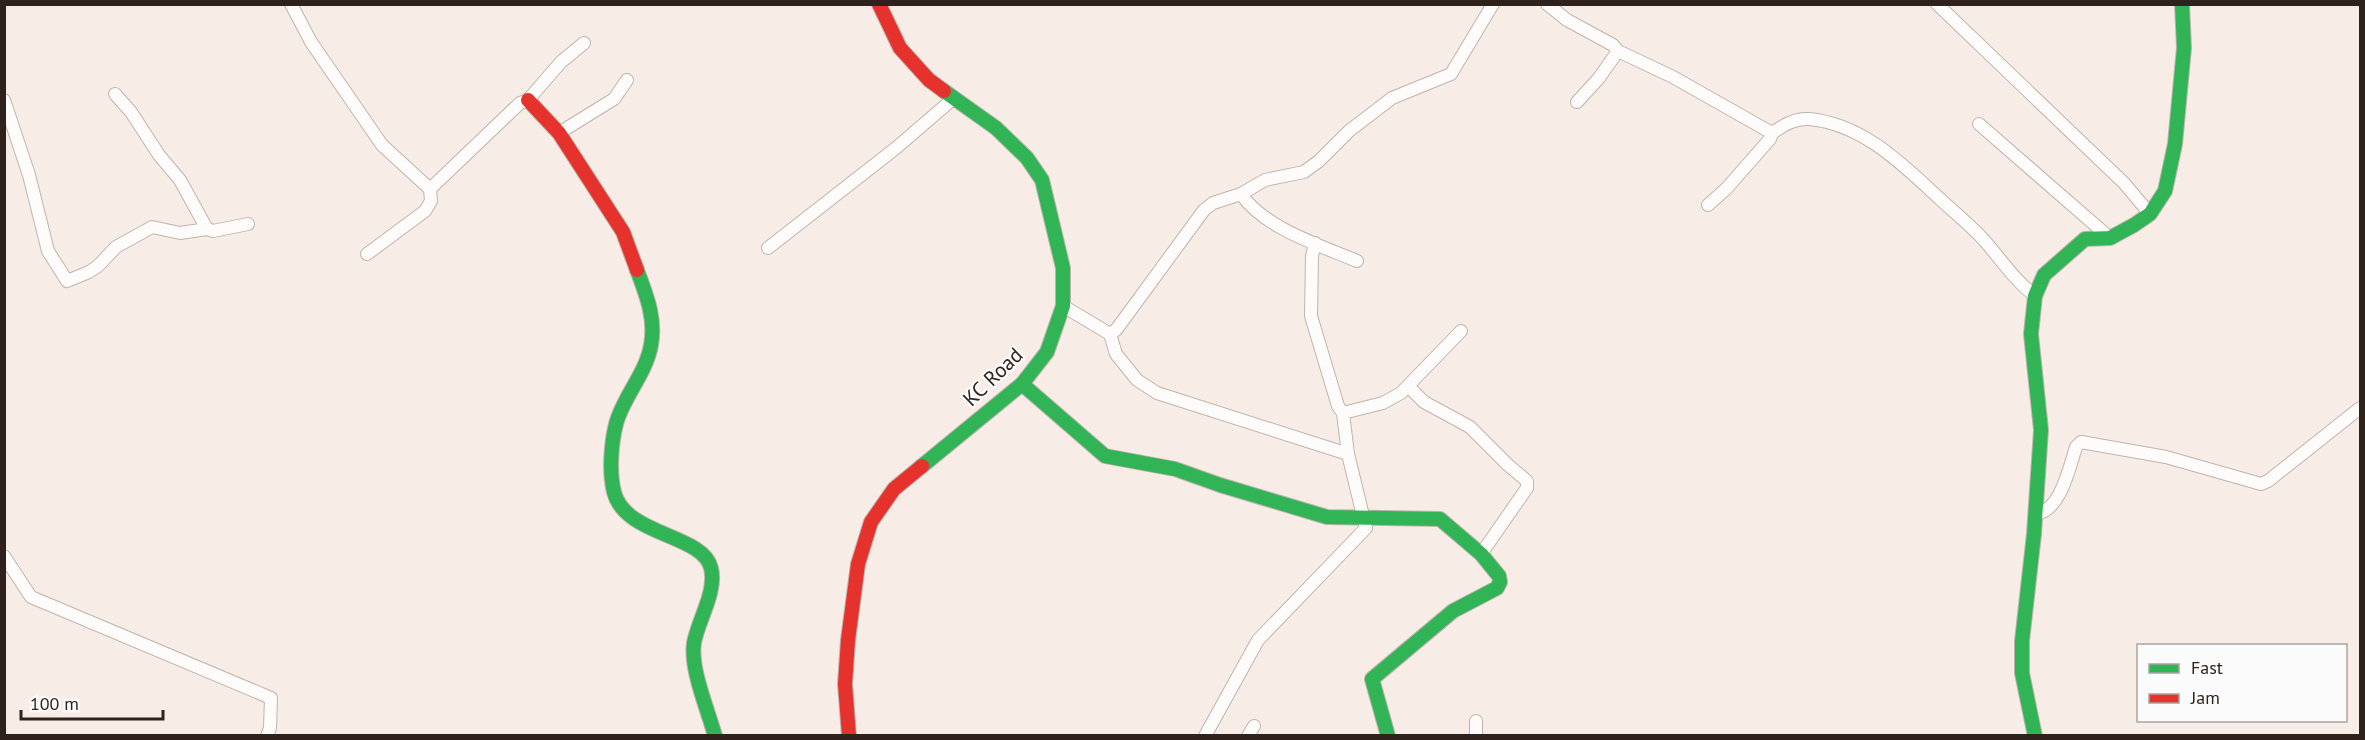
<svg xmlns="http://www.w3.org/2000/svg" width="2365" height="740" viewBox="0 0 2365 740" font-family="'PT Sans',sans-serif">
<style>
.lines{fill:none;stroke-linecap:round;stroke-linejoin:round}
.street-casing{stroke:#beb4ae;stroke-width:14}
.fast-casing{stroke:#beb4ae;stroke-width:16}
.jam-casing{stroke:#beb4ae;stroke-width:16}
.street{stroke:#fefcfb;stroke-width:12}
.fast{stroke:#30b455;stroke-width:14}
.jam{stroke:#e5322d;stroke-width:14}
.labels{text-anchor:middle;stroke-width:4.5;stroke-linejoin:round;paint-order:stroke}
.street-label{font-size:21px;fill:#2f221c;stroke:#fbfbfb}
</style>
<rect width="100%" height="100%" fill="#f7ece6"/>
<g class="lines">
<defs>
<g id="street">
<path d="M 291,4 L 311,42 L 382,145 L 430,189 L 431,201 L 425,211 L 367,254"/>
<path d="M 1547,4 L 1567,20 L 1613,45 L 1618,51 L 1673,77 L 1772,133"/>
<path d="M 1937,4 L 2124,183 L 2150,214"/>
<path d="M 115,94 L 131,112 L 159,155 L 180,180 L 207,229"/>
<path d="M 4,100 L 29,175 L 48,251 L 67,281 L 89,272 L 98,266 L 116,247 L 152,227 L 180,233 L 207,229 L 213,231 L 248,224"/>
<path d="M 1577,102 L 1599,78 L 1618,51"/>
<path d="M 1979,124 L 2110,238"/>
<path d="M 559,133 L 614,99 L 627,80"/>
<path d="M 430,189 L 520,103 L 528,100 L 561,62 L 584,43"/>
<path d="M 1241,194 L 1265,180 L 1304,172 L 1319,161 L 1349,131 L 1392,98 L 1451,74 L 1493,4"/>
<path d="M 1708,205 L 1726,189 L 1770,139 L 1772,133 C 1784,125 1795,118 1809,119 C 1863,124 1902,164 1940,199 C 1954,212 1970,225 1983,239 C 2001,259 2014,280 2035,296"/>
<path d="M 768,248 L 896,148 L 954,98"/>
<path d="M 1063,306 L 1110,334 L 1116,354 L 1137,380 L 1157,393 L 1348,454"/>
<path d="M 1110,334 L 1116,330 L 1204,210 L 1213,203 L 1241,194 C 1264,228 1319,245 1357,261"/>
<path d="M 1408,386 L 1424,402 L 1470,427 L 1508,465 L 1527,481 L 1527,488 L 1481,554"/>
<path d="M 1343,413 L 1383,403 L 1401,393 L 1461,331"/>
<path d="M 2035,514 C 2060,512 2069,469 2076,447 L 2081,442 L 2166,457 L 2261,484 L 2268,481 L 2360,408"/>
<path d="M 4,556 L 31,597 L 271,698 L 270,728 L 267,736"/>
<path d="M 1476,721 L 1476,736"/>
<path d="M 1205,736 L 1258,640 L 1366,528 L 1348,454 L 1343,413 L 1338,406 L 1311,316 L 1312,256 L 1315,243"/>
<path d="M 1248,736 L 1254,726"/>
</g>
<g id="fast">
<path d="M 637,270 C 646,294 656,318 651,345 C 646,374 623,397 616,424 C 611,444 609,472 614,492 C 625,536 703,534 711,568 C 717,592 698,620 694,643 C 690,669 708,710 715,736"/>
<path d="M 1022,384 L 1105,456 L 1175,469 L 1220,485 L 1327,517 L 1440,519 L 1481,554 L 1499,576 L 1500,582 L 1497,588 L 1453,611 L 1372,679 L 1388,736"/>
<path d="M 922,466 L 1022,384 L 1047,352 L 1063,306 L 1063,268 L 1042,180 L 1027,158 L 996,128 L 944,91"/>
<path d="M 2035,736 L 2022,673 L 2022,641 L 2034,534 L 2041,430 L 2031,334 L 2035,296 L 2044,275 L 2085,239 L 2110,238 L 2134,225 L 2150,214 L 2165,191 L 2175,144 L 2184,48 L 2182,4"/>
</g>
<g id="jam">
<path d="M 879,4 L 900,48 L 929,80 L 944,91"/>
<path d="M 528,100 L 559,133 L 623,232 L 637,270"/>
<path d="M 849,736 L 845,684 L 848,640 L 858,564 L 871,522 L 894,489 L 922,466"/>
</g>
</defs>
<use href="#street" class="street-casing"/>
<use href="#fast" class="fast-casing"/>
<use href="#jam" class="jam-casing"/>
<use href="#street" class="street"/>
<use href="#fast" class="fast"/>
<use href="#jam" class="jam"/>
</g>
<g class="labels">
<g class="street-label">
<text transform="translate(993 377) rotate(-44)" y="7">KC Road</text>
</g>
</g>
<rect width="2365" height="740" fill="none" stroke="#2f221c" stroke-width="12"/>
<rect x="2137" y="644" width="210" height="78" fill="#fbfbfb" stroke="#a9a4a2" stroke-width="1.5"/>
<rect x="2149" y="664" width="30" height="9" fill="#30b455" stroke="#a9a4a2" stroke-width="1.5"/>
<text x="2191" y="674" font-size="18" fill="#2f221c">Fast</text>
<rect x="2149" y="694" width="30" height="9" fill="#e5322d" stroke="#a9a4a2" stroke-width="1.5"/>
<text x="2191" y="704" font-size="18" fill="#2f221c">Jam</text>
<path d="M21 710v9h142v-9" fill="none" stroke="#2f221c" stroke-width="3"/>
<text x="30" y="710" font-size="18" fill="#2f221c" stroke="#fbfbfb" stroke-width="4.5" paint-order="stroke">100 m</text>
</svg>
